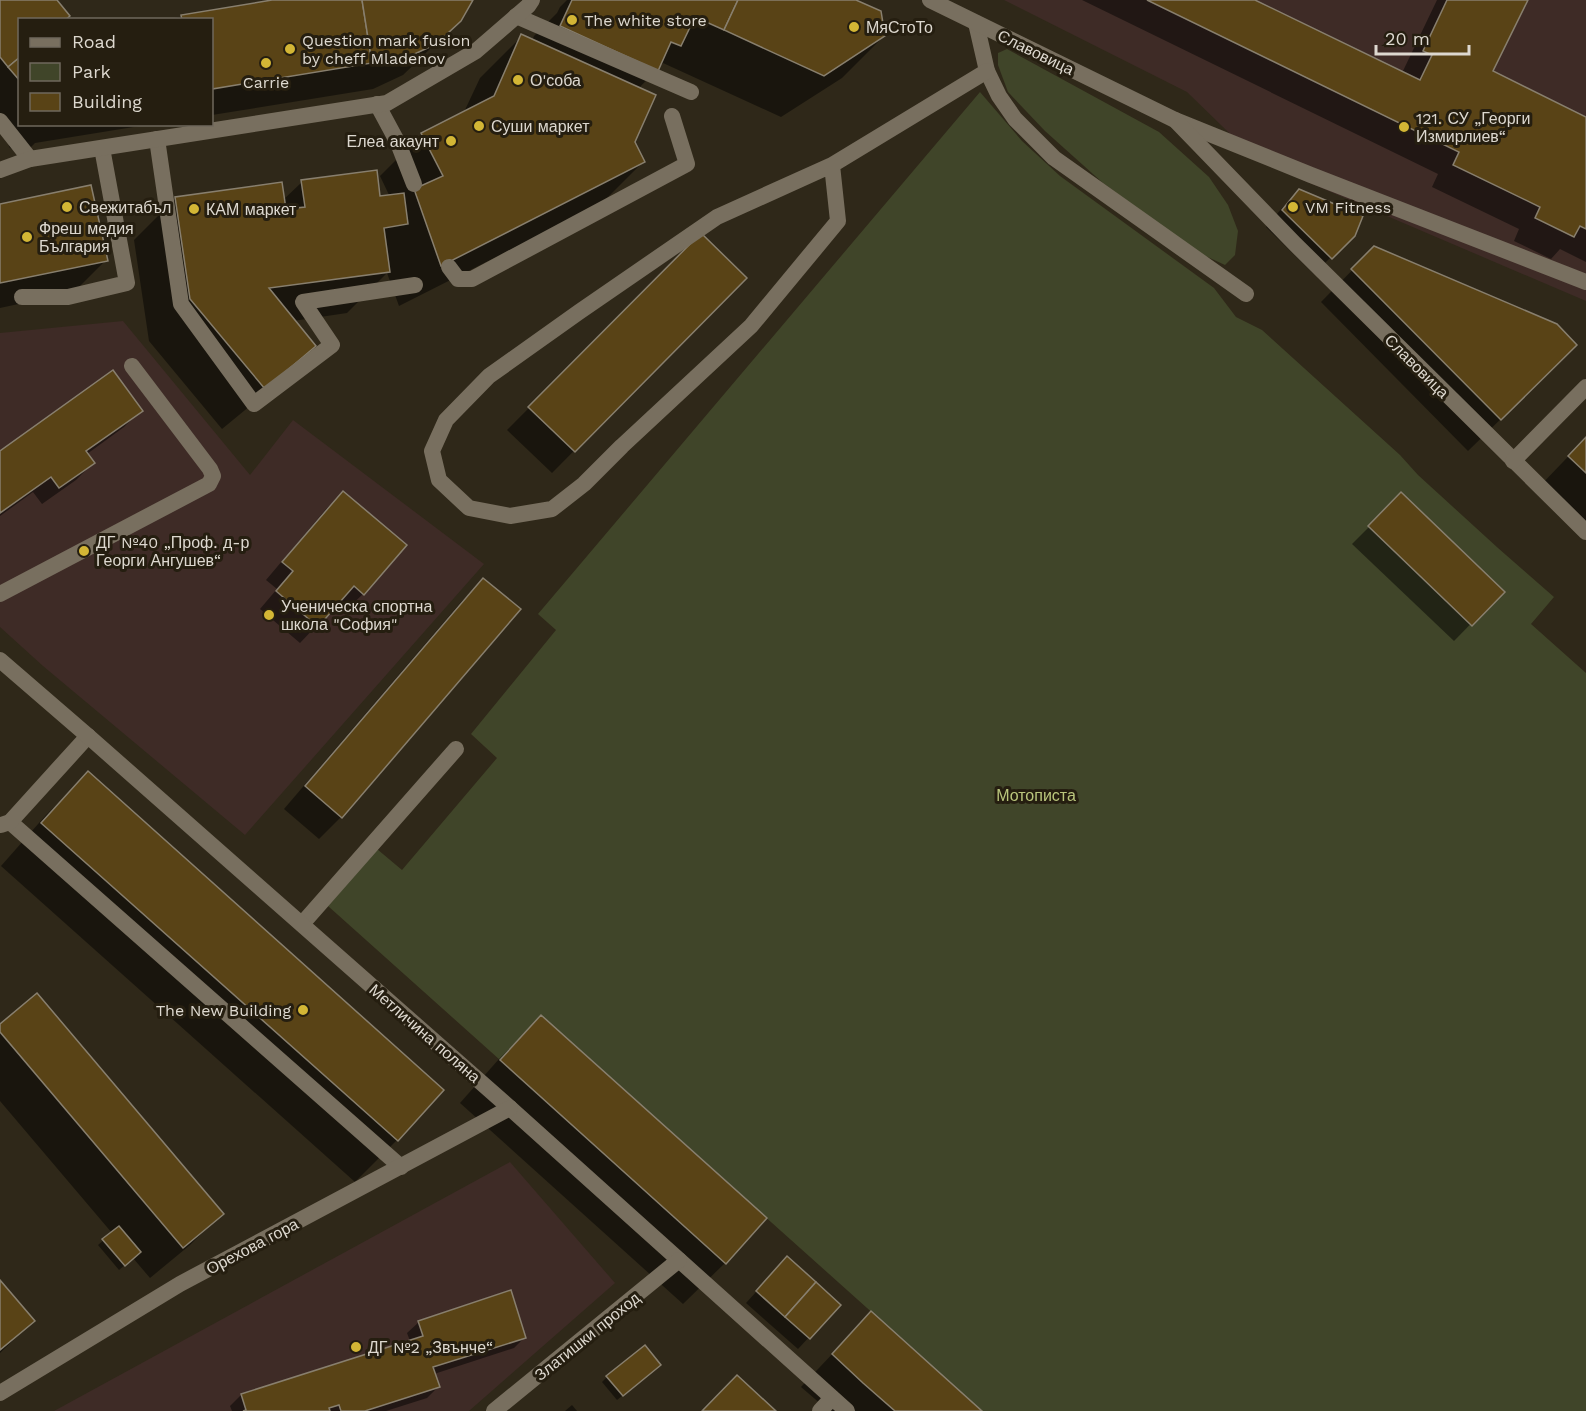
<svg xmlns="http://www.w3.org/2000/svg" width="1586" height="1411" viewBox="0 0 1586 1411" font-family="'Work Sans',sans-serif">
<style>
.education{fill:#3e2b26}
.green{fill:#404529}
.shadow{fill:#0007}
.building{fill:#594316;stroke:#887f6e;stroke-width:1.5}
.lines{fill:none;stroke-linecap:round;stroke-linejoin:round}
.service{stroke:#786f5f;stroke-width:16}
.minor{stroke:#786f5f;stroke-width:16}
.poi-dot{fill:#d3b635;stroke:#251e10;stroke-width:2}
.labels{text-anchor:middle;stroke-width:6;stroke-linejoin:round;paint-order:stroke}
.poi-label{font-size:16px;fill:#ddd8cf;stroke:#251e10;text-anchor:start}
.street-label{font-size:16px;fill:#ddd8cf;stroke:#251e10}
.park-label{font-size:16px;fill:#bac67c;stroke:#251e10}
</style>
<rect width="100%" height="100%" fill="#2f2819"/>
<g class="education">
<path d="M 1004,0 L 1586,0 L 1586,301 L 1258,161 L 1187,92 Z"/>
<path d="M 123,321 L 250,475 L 293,420 L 484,564 L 245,835 L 43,666 L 0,627 L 0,333 Z"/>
<path d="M 510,1162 L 615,1283 L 469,1411 L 54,1411 Z"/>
</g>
<g class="green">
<path d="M 1007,49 L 1159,132 L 1209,177 L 1228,205 L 1238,231 L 1235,255 L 1225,265 L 1199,253 L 1103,183 L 1045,131 L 1008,92 L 998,65 L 998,53 Z"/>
<path d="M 980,92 L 1022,141 L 1060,176 L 1214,288 L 1236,317 L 1262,330 L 1400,455 L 1418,475 L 1498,548 L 1554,597 L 1531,624 L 1586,673 L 1586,1411 L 982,1411 L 541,1016 L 500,1060 L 328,906 L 377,849 L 402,870 L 497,758 L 471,734 L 556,630 L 538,614 Z"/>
</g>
<g class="shadow">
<path d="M 0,0 L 55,0 L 71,20 L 20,20 L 20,124 L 152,124 L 35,143 L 26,152 L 17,153 L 9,147 L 8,137 L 0,126 Z"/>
<path d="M 283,0 L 472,0 L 460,20 L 403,75 L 373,89 L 212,115 L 212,20 L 162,20 Z"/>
<path d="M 567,0 L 853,0 L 884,36 L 842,78 L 781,117 L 663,63 L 638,89 L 633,142 L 643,162 L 601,204 L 399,306 L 387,273 L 347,313 L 293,321 L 272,388 L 222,429 L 149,341 L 134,240 L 176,198 L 283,200 L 302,182 L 379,198 L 390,197 L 380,176 L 422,134 L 464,112 L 480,78 L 522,36 L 532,41 L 534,36 L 557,13 L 560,7 Z"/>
<path d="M 1082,0 L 1252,0 L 1402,73 L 1437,0 L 1526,0 L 1491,72 L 1586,118 L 1586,262 L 1560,249 L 1551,259 L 1514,241 L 1519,229 L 1432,187 L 1438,174 Z"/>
<path d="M 1299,191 L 1353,235 L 1314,274 L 1266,227 L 1282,208 Z"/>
<path d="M 0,205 L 106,260 L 74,292 L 0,308 Z"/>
<path d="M 701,235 L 745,278 L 552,473 L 507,430 Z"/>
<path d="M 1374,248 L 1544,377 L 1468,451 L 1321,302 Z"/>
<path d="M 141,410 L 124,427 L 87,454 L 93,463 L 76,480 L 42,504 L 33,492 L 0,516 L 0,453 Z"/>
<path d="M 1586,438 L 1586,534 L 1538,488 Z"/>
<path d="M 343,493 L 363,594 L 346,610 L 338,603 L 300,643 L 260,609 L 277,589 L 266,580 L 326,509 Z"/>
<path d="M 1401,495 L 1502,592 L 1454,641 L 1352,544 Z"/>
<path d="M 483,580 L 341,817 L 319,839 L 284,809 L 461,602 Z"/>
<path d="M 88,774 L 442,1090 L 397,1140 L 355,1182 L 1,866 L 46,815 Z"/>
<path d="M 541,1017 L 725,1263 L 683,1304 L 460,1103 L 499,1059 Z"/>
<path d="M 0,1026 L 222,1213 L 190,1245 L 150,1278 L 133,1258 L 119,1270 L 98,1245 L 112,1233 L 0,1101 Z"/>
<path d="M 776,1270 L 839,1305 L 798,1349 L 746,1303 Z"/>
<path d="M 0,1282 L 33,1321 L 0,1353 Z"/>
<path d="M 871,1313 L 980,1411 L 829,1411 L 801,1387 Z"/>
<path d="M 419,1322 L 525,1337 L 514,1348 L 434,1374 L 438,1387 L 427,1398 L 386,1411 L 232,1411 L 230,1406 L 241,1395 L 410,1341 L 407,1333 Z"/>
<path d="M 654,1370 L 617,1400 L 602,1382 L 607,1377 Z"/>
<path d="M 572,1405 L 577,1411 L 565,1411 Z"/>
</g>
<g class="building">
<path d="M 0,0 L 57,0 L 70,16 L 65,20 L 20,20 L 20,57 L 8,67 L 0,57 Z"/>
<path d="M 272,0 L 362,0 L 372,63 L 212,89 L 212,20 L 182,20 L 181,15 Z"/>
<path d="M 362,0 L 473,0 L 461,21 L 436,44 L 406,58 L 372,63 Z"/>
<path d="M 572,0 L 738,0 L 724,30 L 695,17 L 681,46 L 671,42 L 658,71 L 560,26 Z"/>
<path d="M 738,0 L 856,0 L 881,11 L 885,36 L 824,76 L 724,30 Z"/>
<path d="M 1147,0 L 1255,0 L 1420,80 L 1432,55 L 1423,51 L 1447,0 L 1528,0 L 1493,71 L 1586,117 L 1586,229 L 1580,226 L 1574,237 L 1535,218 L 1540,207 L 1453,165 L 1459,152 Z"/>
<path d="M 521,34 L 656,95 L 635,142 L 645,162 L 441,266 L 414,189 L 443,176 L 421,133 L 494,96 Z"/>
<path d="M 20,57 L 20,81 L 8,67 Z"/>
<path d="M 377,170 L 380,196 L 404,193 L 408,224 L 384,228 L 390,272 L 269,288 L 316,346 L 265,389 L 190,299 L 175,197 L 282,182 L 286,209 L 305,207 L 301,180 Z"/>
<path d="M 91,185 L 108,261 L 0,283 L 0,204 Z"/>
<path d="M 1299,189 L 1363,216 L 1355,236 L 1332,259 L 1282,210 Z"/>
<path d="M 701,233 L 747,278 L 575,452 L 528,407 Z"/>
<path d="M 1374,246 L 1557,324 L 1577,345 L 1501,420 L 1351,269 Z"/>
<path d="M 113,370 L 143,411 L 86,451 L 95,463 L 59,488 L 51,477 L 0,513 L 0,451 Z"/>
<path d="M 1586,437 L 1586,473 L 1568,456 Z"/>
<path d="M 343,491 L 407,545 L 364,595 L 354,586 L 318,627 L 276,591 L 293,571 L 282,562 Z"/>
<path d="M 1401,492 L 1505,592 L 1472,626 L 1368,526 Z"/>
<path d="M 483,578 L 521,609 L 342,818 L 305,786 Z"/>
<path d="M 88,771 L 444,1090 L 398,1141 L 41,823 Z"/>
<path d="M 37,993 L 224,1214 L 183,1248 L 0,1032 L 0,1024 Z"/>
<path d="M 541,1015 L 767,1218 L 726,1264 L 500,1060 Z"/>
<path d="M 119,1226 L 141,1252 L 125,1266 L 102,1239 Z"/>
<path d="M 787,1256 L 816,1282 L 785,1317 L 756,1291 Z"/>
<path d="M 0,1280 L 35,1321 L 0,1350 Z"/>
<path d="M 816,1282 L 841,1305 L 810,1339 L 785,1317 Z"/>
<path d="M 511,1290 L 526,1338 L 433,1367 L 440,1387 L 365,1411 L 341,1411 L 339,1405 L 329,1408 L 330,1411 L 243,1411 L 246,1410 L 241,1394 L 423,1336 L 418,1321 Z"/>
<path d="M 871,1311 L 982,1411 L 895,1411 L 863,1383 L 832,1354 Z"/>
<path d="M 645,1345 L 661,1365 L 623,1396 L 606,1376 Z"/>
<path d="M 737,1375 L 776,1411 L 702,1411 Z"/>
</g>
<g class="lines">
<g class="service">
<path d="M 516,16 L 691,92"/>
<path d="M 976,23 L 987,71 L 999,96 L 1015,119 L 1054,158 L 1246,294"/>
<path d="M 377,104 L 398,143 L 414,184"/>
<path d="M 1175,120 L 1311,175 L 1586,282"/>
<path d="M 157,139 L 181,304 L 254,404 L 332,345 L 303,302 L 415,285"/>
<path d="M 832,165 L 838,221 L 751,326 L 622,446 L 584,484 L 552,509 L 510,516 L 469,508 L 439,480 L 432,451 L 446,420 L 489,376 L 579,312 L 717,217 L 832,165 L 987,71"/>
<path d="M 449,267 L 458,279 L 472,279 L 687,164 L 672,116"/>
<path d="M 22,297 L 68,297 L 127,283 L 102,148"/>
<path d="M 0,594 L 209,484 L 213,476 L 210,469 L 132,366"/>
<path d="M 10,822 L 401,1167"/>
<path d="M 1,825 L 10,822 L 88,736"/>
<path d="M 302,924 L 456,749"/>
</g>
<g class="minor">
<path d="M 930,0 L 1175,120 L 1294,243 L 1586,532"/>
<path d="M 0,121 L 30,159"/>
<path d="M 0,170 L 30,159 L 387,103 L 476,51 L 528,6 L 532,0"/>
<path d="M 1513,461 L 1586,387"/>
<path d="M 0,660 L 88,736 L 510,1108 L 847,1411"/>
<path d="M 0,1393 L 180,1284 L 510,1108"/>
<path d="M 494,1411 L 679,1260"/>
<path d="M 820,1411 L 832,1398"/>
</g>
</g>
<g class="poi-dot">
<circle cx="572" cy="20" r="6"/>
<circle cx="854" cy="27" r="6"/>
<circle cx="290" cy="49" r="6"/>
<circle cx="266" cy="63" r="6"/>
<circle cx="518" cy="80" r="6"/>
<circle cx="479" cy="126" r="6"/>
<circle cx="1404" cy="127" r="6"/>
<circle cx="451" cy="141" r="6"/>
<circle cx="67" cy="207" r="6"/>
<circle cx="1293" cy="207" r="6"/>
<circle cx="194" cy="209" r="6"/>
<circle cx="27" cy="237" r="6"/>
<circle cx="84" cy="551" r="6"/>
<circle cx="269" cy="615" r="6"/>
<circle cx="303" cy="1010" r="6"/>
<circle cx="356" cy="1347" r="6"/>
</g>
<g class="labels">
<g class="poi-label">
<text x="584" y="26">The white store</text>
<text x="866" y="33">МяСтоТо</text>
<text x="302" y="46">Question mark fusion<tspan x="302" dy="18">by cheff Mladenov</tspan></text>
<text x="530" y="86">О'соба</text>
<text x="266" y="88" text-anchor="middle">Carrie</text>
<text x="1416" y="124">121. СУ „Георги<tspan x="1416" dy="18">Измирлиев“</tspan></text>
<text x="491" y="132">Суши маркет</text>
<text x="439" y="147" text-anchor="end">Елеа акаунт</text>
<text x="79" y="213">Свежитабъл</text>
<text x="1305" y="213">VM Fitness</text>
<text x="206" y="215">КАМ маркет</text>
<text x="39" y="234">Фреш медия<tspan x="39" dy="18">България</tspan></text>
<text x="96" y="548">ДГ №40 „Проф. д-р<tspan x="96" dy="18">Георги Ангушев“</tspan></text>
<text x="281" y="612">Ученическа спортна<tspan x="281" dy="18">школа "София"</tspan></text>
<text x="291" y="1016" text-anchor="end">The New Building</text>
<text x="368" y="1353">ДГ №2 „Звънче“</text>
</g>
<g class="street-label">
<text transform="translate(1036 52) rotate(26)" y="6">Славовица</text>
<text transform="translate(1417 366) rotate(45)" y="6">Славовица</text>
<text transform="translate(425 1033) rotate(41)" y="6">Метличина поляна</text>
<text transform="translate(252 1246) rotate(-28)" y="6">Орехова гора</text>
<text transform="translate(587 1336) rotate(-39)" y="6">Златишки проход</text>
</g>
<g class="park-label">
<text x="1036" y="801">Мотописта</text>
</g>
</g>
<rect x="18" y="18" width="195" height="108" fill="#251e10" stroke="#6f685c" stroke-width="1.5"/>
<rect x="30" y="38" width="30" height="9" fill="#786f5f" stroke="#6f685c" stroke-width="1.5"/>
<text x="72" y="48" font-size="18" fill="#ddd8cf">Road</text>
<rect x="30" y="63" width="30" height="18" fill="#404529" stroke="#6f685c" stroke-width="1.5"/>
<text x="72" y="78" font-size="18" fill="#ddd8cf">Park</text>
<rect x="30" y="93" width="30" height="18" fill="#594316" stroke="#6f685c" stroke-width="1.5"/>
<text x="72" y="108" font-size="18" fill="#ddd8cf">Building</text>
<path d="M1376 45v9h93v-9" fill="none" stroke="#ddd8cf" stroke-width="3"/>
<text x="1385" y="45" font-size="18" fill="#ddd8cf" stroke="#251e10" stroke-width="4.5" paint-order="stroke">20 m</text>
</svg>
